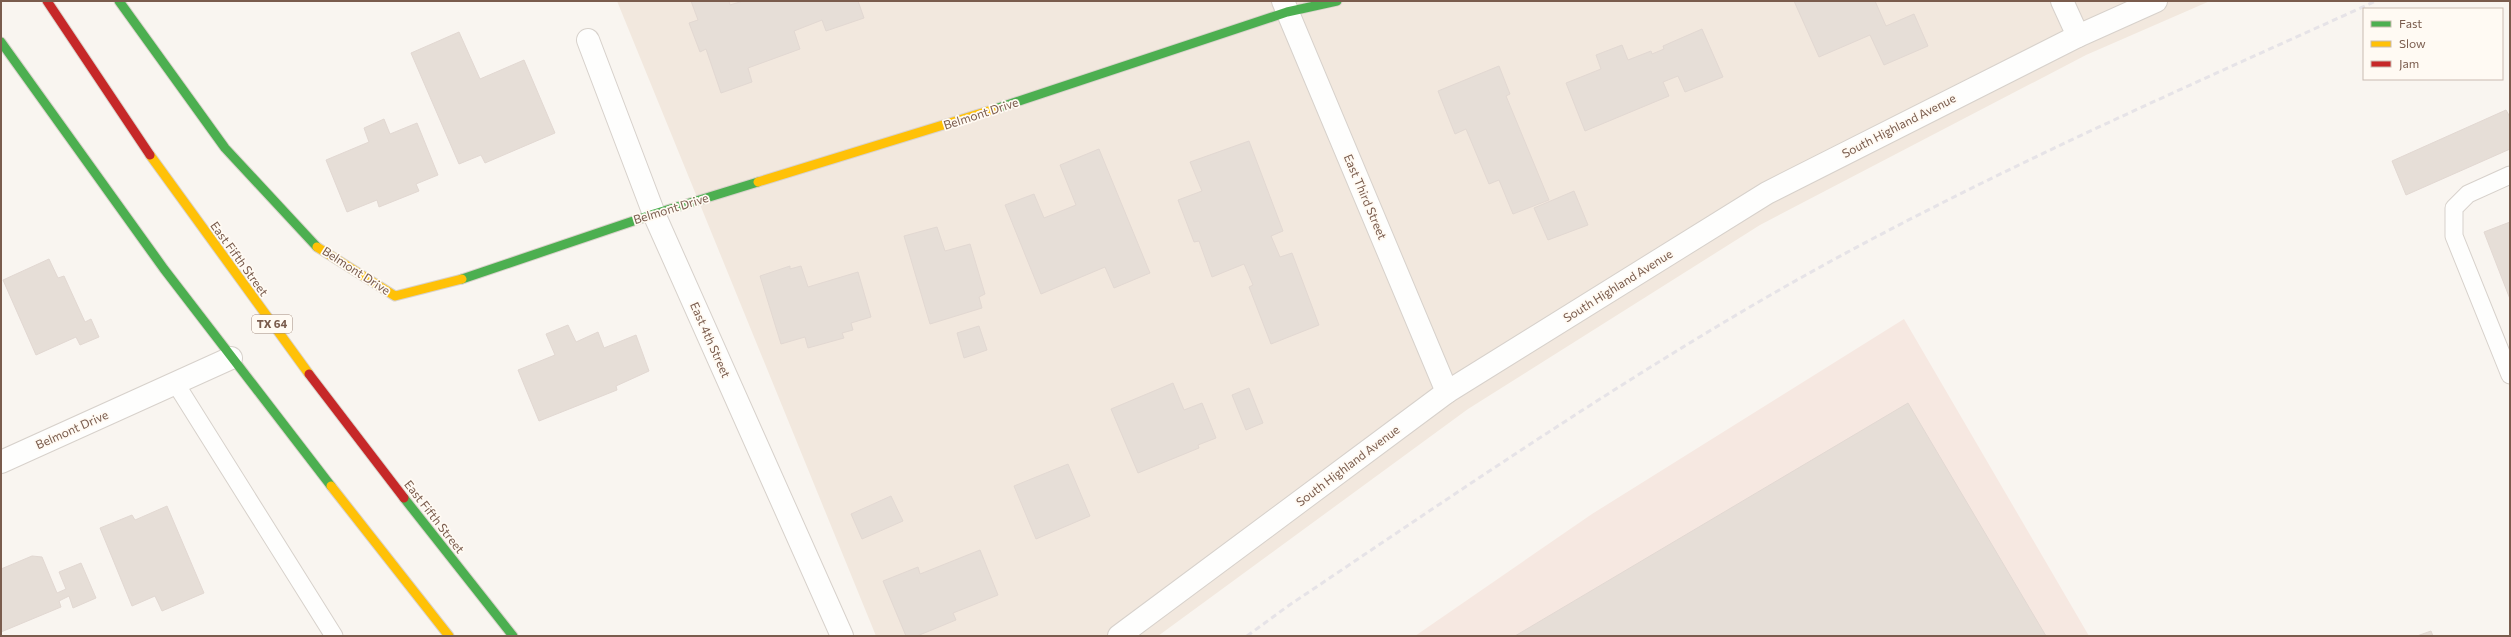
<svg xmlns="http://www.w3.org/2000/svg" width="2511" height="637" viewBox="0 0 2511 637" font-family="Commissioner,sans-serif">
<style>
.residential{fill:#f2e8de}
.commercial{fill:#f6e8e1}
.building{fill:#e6ded7;stroke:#e2d8d2}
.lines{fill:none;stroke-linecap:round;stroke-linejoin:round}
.lane-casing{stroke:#d7d1cb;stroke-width:19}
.street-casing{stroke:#d7d1cb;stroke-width:24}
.fast-casing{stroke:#d9d2cb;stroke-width:11}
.slow-casing{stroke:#d9d2cb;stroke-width:11}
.jam-casing{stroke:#d9d2cb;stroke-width:11}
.lane{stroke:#fefefd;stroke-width:17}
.street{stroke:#fefefd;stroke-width:22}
.fast{stroke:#4caf50;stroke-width:9}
.slow{stroke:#ffc107;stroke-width:9}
.jam{stroke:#c62828;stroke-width:9}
.rail{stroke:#e6e3e7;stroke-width:3;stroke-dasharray:6 4;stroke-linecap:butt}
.labels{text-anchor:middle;stroke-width:3.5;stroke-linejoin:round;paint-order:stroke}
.shield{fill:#fffaf3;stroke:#a28b7f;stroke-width:1}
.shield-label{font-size:11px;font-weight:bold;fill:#7a5c4d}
.street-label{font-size:12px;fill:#7a5c4d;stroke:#fffaf3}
</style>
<rect width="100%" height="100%" fill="#f9f5f0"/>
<path class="residential" d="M 617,1 L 2210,1 L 2086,55 L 1760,225 L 1468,409 L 1158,636 L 876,636 Z"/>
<path class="commercial" d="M 1904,319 L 2089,636 L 1415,636 L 1592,514 Z"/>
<g class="building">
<path d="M 691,1 L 729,1 L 730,5 L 743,1 L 858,1 L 864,18 L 826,31 L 822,20 L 794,31 L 800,49 L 748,68 L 752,82 L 721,93 L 706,49 L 700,52 L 689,23 L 698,20 Z"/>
<path d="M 1794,1 L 1875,1 L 1886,26 L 1914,14 L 1928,46 L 1884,65 L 1870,35 L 1819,57 Z"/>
<path d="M 1702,29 L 1723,77 L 1685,92 L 1678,76 L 1663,82 L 1669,96 L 1585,131 L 1566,83 L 1601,69 L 1596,55 L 1622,45 L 1628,60 L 1651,51 L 1652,54 L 1664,49 L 1663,46 Z"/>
<path d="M 459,32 L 480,79 L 524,60 L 555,133 L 485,163 L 481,155 L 459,164 L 411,53 Z"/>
<path d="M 1499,66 L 1510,94 L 1506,96 L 1549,200 L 1513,214 L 1499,180 L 1489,184 L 1466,129 L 1455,134 L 1438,91 Z"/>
<path d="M 2506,110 L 2510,117 L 2510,149 L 2406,195 L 2392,161 Z"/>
<path d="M 384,119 L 390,134 L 417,123 L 438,175 L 416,184 L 419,191 L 379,207 L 377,200 L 347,212 L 326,160 L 369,142 L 364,128 Z"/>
<path d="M 1249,141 L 1283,231 L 1271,236 L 1280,257 L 1292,253 L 1319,325 L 1271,344 L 1249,287 L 1253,285 L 1244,264 L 1212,277 L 1199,241 L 1194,242 L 1178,200 L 1202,191 L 1190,162 Z"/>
<path d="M 1099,149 L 1150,273 L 1114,288 L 1105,267 L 1041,294 L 1005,205 L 1034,194 L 1044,218 L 1076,205 L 1060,165 Z"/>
<path d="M 1574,191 L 1588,225 L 1548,240 L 1534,208 Z"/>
<path d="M 2510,222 L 2510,299 L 2484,232 Z"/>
<path d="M 937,227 L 945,251 L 970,244 L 985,294 L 979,297 L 982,308 L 930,324 L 904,236 Z"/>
<path d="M 49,259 L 58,278 L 64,276 L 85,322 L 91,319 L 99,337 L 80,345 L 76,337 L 36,355 L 3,280 Z"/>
<path d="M 790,266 L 790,269 L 801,266 L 808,287 L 858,272 L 871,317 L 851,323 L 853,330 L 842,333 L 844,338 L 808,348 L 805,337 L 781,344 L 760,276 Z"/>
<path d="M 568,325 L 576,342 L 598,332 L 604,348 L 636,335 L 649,371 L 616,386 L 617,390 L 539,421 L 518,370 L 555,355 L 546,334 Z"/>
<path d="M 979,326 L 987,350 L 964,358 L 957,333 Z"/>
<path d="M 1173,383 L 1184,410 L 1202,403 L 1216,438 L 1198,445 L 1199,448 L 1138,473 L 1111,409 Z"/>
<path d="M 1249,388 L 1263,423 L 1246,430 L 1232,395 Z"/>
<path d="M 1908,403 L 2046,636 L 1515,636 Z"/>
<path d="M 1068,464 L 1090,516 L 1036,539 L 1014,486 Z"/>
<path d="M 891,496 L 903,521 L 862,539 L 851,514 Z"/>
<path d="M 167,506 L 204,593 L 162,611 L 155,596 L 132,606 L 100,528 L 132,515 L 135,520 Z"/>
<path d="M 980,550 L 998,595 L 953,613 L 956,620 L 917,636 L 906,636 L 883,581 L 918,567 L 920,574 Z"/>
<path d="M 32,556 L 42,557 L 57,593 L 66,589 L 59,572 L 81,563 L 96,598 L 73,608 L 69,596 L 59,601 L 61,607 L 1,632 L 1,569 Z"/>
<path d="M 2431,631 L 2433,636 L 2417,636 Z"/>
</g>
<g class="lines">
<defs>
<g id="lane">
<path d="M 2510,175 L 2468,194 L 2454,208 L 2454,236 L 2510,375"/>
<path d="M 176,384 L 334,636"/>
</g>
<g id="street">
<path d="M 1283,1 L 1447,392"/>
<path d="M 2062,1 L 2078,36"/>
<path d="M 588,40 L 654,214 L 842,636"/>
<path d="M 1,462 L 231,358"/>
<path d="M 1119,636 L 1447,392 L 1767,193 L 2078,36 L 2156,1"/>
</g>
<g id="fast">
<path d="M 119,1 L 225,148 L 317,247"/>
<path d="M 1,42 L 164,269 L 331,486"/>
<path d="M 995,109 L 1287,12 L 1337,1"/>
<path d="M 462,279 L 654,214 L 758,182"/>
<path d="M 404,498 L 513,636"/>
</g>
<g id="slow">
<path d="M 150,155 L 309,374"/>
<path d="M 758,182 L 995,109"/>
<path d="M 317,247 L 395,296 L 462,279"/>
<path d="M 331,486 L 449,636"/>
</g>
<g id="jam">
<path d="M 47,1 L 150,155"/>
<path d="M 309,374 L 404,498"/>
</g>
</defs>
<use href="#lane" class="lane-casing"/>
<use href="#street" class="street-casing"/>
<use href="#fast" class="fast-casing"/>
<use href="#slow" class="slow-casing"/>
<use href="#jam" class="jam-casing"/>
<use href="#lane" class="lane"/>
<use href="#street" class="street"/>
<use href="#fast" class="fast"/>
<use href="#slow" class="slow"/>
<use href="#jam" class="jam"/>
<path class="rail" d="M 1247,636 L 1288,606 C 1446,500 1603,392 1767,297 C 1963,184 2171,94 2376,1"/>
</g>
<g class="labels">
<rect class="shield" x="252" y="315" width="40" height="18" rx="3"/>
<g class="shield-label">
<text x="272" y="328">TX 64</text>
</g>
<g class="street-label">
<text transform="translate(981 114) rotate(-18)" y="4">Belmont Drive</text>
<text transform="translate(1899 126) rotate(-27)" y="4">South Highland Avenue</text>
<text transform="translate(1365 197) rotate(67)" y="4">East Third Street</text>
<text transform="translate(671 209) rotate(-17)" y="4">Belmont Drive</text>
<text transform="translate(239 259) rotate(54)" y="4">East Fifth Street</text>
<text transform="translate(356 271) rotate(33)" y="4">Belmont Drive</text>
<text transform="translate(1618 286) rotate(-32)" y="4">South Highland Avenue</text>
<text transform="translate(710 340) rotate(66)" y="4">East 4th Street</text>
<text transform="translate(72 430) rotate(-24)" y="4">Belmont Drive</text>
<text transform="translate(1348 466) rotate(-37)" y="4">South Highland Avenue</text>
<text transform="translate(434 517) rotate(52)" y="4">East Fifth Street</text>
</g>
</g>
<rect width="2511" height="637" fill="none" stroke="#7a5c4d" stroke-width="4"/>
<rect x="2363" y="8" width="140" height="72" fill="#fffaf3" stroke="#cabbb1"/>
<rect x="2371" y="21" width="20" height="6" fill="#4caf50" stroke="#cabbb1"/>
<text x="2399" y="28" font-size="12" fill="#7a5c4d">Fast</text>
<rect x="2371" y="41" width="20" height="6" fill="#ffc107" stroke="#cabbb1"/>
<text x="2399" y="48" font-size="12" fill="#7a5c4d">Slow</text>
<rect x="2371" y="61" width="20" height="6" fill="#c62828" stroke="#cabbb1"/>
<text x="2399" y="68" font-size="12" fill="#7a5c4d">Jam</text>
</svg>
